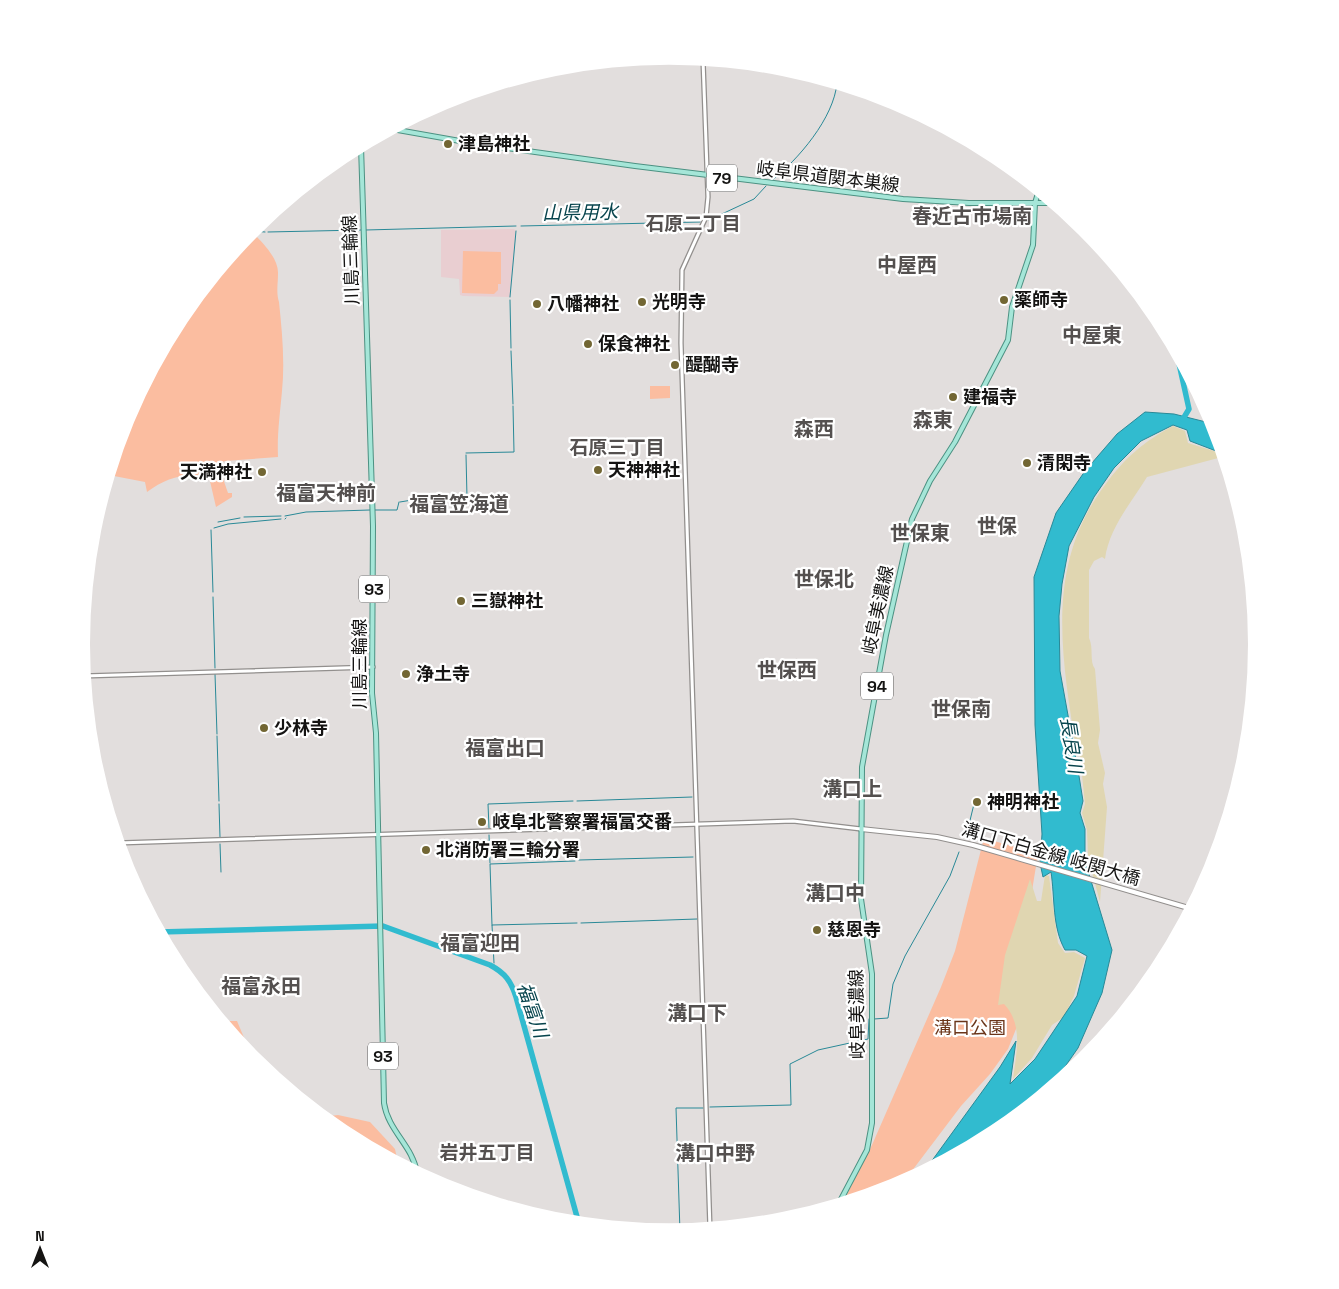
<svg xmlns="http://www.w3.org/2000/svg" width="1339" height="1289" viewBox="0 0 1339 1289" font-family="'Space Grotesk','Noto Sans JP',sans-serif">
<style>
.education{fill:#e9ced1}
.green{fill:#fbbda0}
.sand{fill:#e0d6b1}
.water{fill:#31bbcf;stroke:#298997}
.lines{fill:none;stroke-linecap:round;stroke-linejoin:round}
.stream{stroke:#298997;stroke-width:1}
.river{stroke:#31bbcf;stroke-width:5.5}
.tertiary-casing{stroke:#928f8d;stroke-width:5.5}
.secondary-casing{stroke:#928f8d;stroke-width:6}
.primary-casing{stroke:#4c9182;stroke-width:6}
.tertiary{stroke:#fff;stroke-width:3}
.secondary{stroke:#fff;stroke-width:4}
.primary{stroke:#a5e6d8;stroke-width:4}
.poi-dot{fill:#726633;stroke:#fff;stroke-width:2}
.labels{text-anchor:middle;stroke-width:4.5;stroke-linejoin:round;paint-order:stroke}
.shield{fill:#fff;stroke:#5b5a5a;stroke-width:1}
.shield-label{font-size:16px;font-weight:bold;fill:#151413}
.poi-label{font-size:18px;font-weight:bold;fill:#151413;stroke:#fff;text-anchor:start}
.street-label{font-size:18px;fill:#151413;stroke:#fff}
.park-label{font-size:18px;fill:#6b3519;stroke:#fff}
.water-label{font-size:19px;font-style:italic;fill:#07444d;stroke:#fff}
.neighbourhood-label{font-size:19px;font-weight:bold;fill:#54504f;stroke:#fff}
.quarter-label{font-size:20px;font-weight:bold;fill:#54504f;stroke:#fff}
</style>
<rect width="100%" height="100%" fill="#e2dedd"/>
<path class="education" d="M 514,229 L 516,231 L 510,297 L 463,296 L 460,295 L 459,279 L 441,277 L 441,230 Z"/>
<g class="green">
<path d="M 250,233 L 253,233 C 263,243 279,259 278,274 C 278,284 276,292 279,302 C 282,331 285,361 282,391 C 280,414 277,434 278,457 L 225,461 L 218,464 L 228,493 L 232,493 L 232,497 L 216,507 L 209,477 C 185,472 166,478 147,492 L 145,482 L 114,476 L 112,472 L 112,475 L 109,475 L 126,419 L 181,317 Z"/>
<path d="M 463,251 L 501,252 L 501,284 L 498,284 L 498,290 L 494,294 L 462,293 Z"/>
<path d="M 650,386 L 670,386 L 670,398 L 650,399 Z"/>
<path d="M 984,838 L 1038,854 L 1030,903 L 1022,1014 L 1008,1049 L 990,1074 L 961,1106 L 902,1184 L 842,1204 L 872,1145 L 941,987 L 955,951 Z"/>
<path d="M 221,1021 L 237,1021 L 245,1040 L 244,1049 Z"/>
<path d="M 338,1115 L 370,1122 L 395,1149 L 398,1163 L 342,1133 L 322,1117 Z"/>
</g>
<g class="sand">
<path d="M 1173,426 L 1185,431 L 1188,443 L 1214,451 L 1222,457 L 1147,477 C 1131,503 1109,528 1105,559 L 1102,557 L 1094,561 L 1089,570 L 1089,638 C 1094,648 1089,661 1095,669 L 1100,730 L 1098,743 L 1105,773 L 1103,784 L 1107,807 L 1100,902 L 1088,857 L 1087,830 L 1082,813 L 1085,804 L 1079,746 L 1076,749 C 1062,657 1044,566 1105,485 C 1124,459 1144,441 1173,426 Z"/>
<path d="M 1045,875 L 1049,876 L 1058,943 L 1065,953 L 1074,952 L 1085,958 L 1074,996 L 1064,1017 L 1052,1025 L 1032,1058 L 1013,1079 C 1016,1054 1024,1025 1004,1004 L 998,1005 L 1005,955 L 1030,879 L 1037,901 L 1041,901 Z"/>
</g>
<path class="water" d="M 1145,412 L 1174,414 L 1214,424 L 1224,454 L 1190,441 L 1187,430 L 1173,425 L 1141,441 L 1114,468 L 1094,497 L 1069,546 L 1062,584 L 1059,616 L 1060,671 L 1079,776 L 1083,801 L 1080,813 L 1085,829 L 1085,861 L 1112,950 L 1102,993 L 1078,1048 L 1048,1091 L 996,1134 L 923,1173 L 1000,1067 L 1016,1041 L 1010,1084 L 1035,1059 L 1077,996 L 1087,956 L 1076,950 L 1065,950 C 1052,927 1055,898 1051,872 L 1043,877 L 1040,863 L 1042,834 L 1035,725 L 1034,577 L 1056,513 L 1085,471 L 1117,434 Z"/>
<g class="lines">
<g class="stream">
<path d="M 771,181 C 798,160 834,118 837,83"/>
<path d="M 709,220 L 754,199 L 766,186"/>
<path d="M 521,226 L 700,222"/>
<path d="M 366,230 L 516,226"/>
<path d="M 251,231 L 265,232"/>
<path d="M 268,232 L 361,230"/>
<path d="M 510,297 L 516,231"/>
<path d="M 510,300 L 511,348"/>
<path d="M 511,351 L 513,404"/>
<path d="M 466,453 L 514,452 L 513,406"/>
<path d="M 466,455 L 467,497"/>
<path d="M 400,502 L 424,498 L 464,497"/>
<path d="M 374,510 L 397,510 L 399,502"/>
<path d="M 285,516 L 306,512 L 370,510"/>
<path d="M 244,517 L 281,516"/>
<path d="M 285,519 L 286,518"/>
<path d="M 218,522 L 240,518"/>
<path d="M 214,528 L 228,524 L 281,519"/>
<path d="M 211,530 L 213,592"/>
<path d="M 213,597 L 215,668"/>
<path d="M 215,674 L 217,734"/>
<path d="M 217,736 L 219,801"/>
<path d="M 577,801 L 692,797"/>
<path d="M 219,804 L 220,837"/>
<path d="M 489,828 L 488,804 L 573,801"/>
<path d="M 489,835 L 490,863"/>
<path d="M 966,837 L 974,804"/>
<path d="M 220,844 L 221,872"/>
<path d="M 579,860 L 693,857"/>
<path d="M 581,923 L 697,919"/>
<path d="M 492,925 L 490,864 L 575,861"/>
<path d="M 494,963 L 492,925 L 577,923"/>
<path d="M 493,966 L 494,965"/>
<path d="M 874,1019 L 888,1018 L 893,984 L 905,956 L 950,876 L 959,852"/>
<path d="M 710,1107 L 791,1105 L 790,1064 L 818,1050 L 868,1039 L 869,1019"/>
<path d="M 516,1210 L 533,1213 L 543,1218"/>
<path d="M 680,1232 L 676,1108 L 703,1108"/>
</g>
<g class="river">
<path d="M 1176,350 L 1189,409 L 1183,419"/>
<path d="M 159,932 L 383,926 L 490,965 C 505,973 511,981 516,997 L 579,1224"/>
</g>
<defs>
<g id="tertiary">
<path d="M 703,60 L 708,197 L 706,217 L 682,270 L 681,343 L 710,1229"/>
<path d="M 84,676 L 373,667"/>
<path d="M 118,843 L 793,821 L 861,829"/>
</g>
<path id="secondary" d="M 861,829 L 937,837 L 973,845 L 1192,909"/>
<g id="primary">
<path d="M 392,129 L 477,144 L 635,166 L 903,199 L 969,203 L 1055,203"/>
<path d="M 361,146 L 373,526 L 372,693 L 376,733 L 384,1103 C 388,1131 413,1146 417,1173"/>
<path d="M 838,1205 L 867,1150 L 872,1123 L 872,974 L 861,899 L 862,767 L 886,635 L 912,519 L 930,481 L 955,442 L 1008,340 L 1012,307 L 1033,245 L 1035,203 L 1039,190"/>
</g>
</defs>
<use href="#tertiary" class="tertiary-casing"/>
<use href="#secondary" class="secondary-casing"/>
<use href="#primary" class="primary-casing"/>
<use href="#tertiary" class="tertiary"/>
<use href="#secondary" class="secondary"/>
<use href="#primary" class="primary"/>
</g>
<g class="poi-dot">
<circle cx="448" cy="144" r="5"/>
<circle cx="1004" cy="300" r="5"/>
<circle cx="642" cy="302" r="5"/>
<circle cx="537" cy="304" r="5"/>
<circle cx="588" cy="344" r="5"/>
<circle cx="675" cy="365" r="5"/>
<circle cx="953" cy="397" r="5"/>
<circle cx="1027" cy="463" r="5"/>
<circle cx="598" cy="470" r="5"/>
<circle cx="262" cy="472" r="5"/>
<circle cx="461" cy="601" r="5"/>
<circle cx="406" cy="674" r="5"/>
<circle cx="264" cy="728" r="5"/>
<circle cx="977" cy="802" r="5"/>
<circle cx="482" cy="822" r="5"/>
<circle cx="426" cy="850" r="5"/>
<circle cx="817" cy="930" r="5"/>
</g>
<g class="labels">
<g class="shield">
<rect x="707" y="164.5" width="30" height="27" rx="4"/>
<rect x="359" y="575.5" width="30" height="27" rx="4"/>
<rect x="861" y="672.5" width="32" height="27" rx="4"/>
<rect x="368" y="1042.5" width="30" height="27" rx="4"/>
</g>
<g class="shield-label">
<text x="722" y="184">79</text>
<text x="374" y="595">93</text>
<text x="877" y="692">94</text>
<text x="383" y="1062">93</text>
</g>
<g class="poi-label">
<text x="458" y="150">津島神社</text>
<text x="1014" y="306">薬師寺</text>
<text x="652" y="308">光明寺</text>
<text x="547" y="310">八幡神社</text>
<text x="598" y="350">保食神社</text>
<text x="685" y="371">醍醐寺</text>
<text x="963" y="403">建福寺</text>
<text x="1037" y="469">清閑寺</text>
<text x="608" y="476">天神神社</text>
<text x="252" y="478" text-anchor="end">天満神社</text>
<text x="471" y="607">三嶽神社</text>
<text x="416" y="680">浄土寺</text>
<text x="274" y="734">少林寺</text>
<text x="987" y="808">神明神社</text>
<text x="492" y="828">岐阜北警察署福富交番</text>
<text x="436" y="856">北消防署三輪分署</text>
<text x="827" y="936">慈恩寺</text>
</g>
<g class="street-label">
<text transform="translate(828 177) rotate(7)" y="6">岐阜県道関本巣線</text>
<text transform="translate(351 260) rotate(-92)" y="6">川島三輪線</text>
<text transform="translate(878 610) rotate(-78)" y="6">岐阜美濃線</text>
<text transform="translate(360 664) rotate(-90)" y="6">川島三輪線</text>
<text transform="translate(1051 854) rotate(16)" y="6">溝口下白金線 岐関大橋</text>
<text transform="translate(857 1014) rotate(-91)" y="6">岐阜美濃線</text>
</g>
<g class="park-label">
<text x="970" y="1034">溝口公園</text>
</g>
<g class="water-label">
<text transform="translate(580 212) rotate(-1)" y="7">山県用水</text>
<text transform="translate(1072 745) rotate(81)" y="7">長良川</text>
<text transform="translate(533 1010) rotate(71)" y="7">福富川</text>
</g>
<g class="neighbourhood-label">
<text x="693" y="230">石原二丁目</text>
<text x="617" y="454">石原三丁目</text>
<text x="487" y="1159">岩井五丁目</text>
</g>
<g class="quarter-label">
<text x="972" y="223">春近古市場南</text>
<text x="907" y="272">中屋西</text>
<text x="1092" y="342">中屋東</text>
<text x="933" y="427">森東</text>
<text x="814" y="436">森西</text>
<text x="326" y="500">福富天神前</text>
<text x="459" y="511">福富笠海道</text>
<text x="997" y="533">世保</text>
<text x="920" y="540">世保東</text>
<text x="824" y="586">世保北</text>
<text x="787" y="677">世保西</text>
<text x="961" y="716">世保南</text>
<text x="505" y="755">福富出口</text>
<text x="852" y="796">溝口上</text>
<text x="835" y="900">溝口中</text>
<text x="480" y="950">福富迎田</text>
<text x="261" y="993">福富永田</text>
<text x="697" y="1020">溝口下</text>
<text x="715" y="1160">溝口中野</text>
</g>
</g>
<path d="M0 0H1339V1289H0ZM90 644a579 579 0 1 1 1158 0a579 579 0 1 1-1158 0Z" fill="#fff" fill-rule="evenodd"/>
<g transform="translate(40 1249)" stroke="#ffffff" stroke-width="4" paint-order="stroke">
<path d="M0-4L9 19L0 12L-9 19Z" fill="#151413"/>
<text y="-8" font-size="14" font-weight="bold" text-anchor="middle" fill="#151413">N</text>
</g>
</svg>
